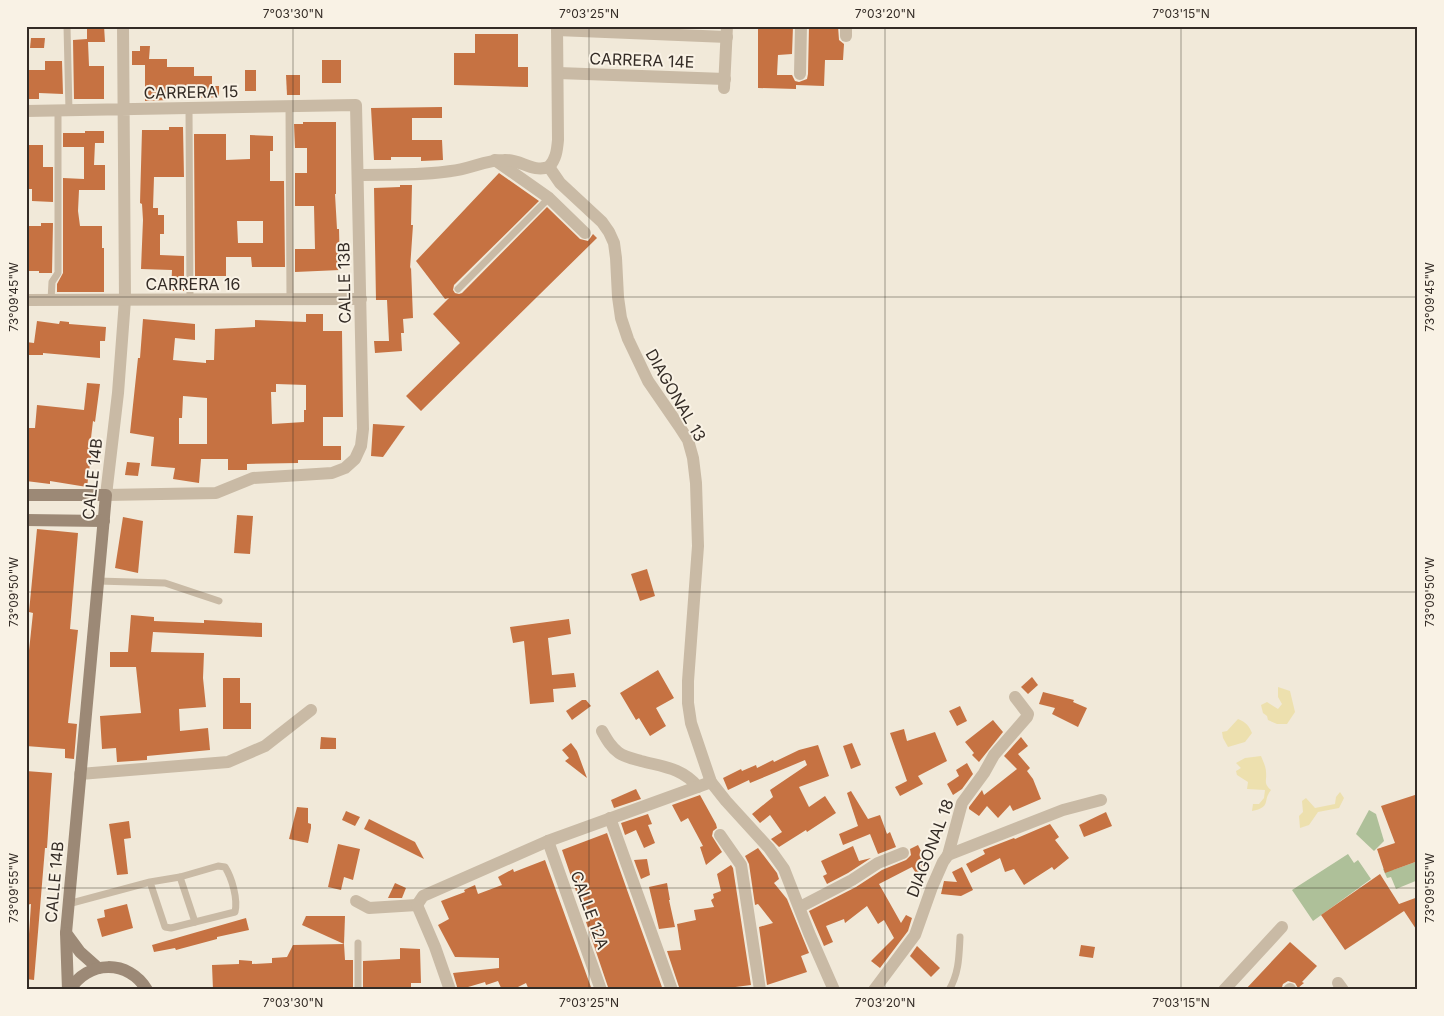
<svg xmlns="http://www.w3.org/2000/svg" width="1444" height="1016" viewBox="0 0 1444 1016" font-family="Inter,sans-serif">
<style>
.green{fill:#aec099}
.sand{fill:#ede0ae}
.building{fill:#c67242;fill-rule:evenodd}
.lines{fill:none;stroke-linecap:round;stroke-linejoin:round}
.lane{stroke:#c9baa5;stroke-width:7}
.street{stroke:#c9baa5;stroke-width:12}
.secondary{stroke:#9c8976;stroke-width:12}
.ticks{fill:none;stroke:#342c26;stroke-width:1;stroke-opacity:0.45}
.labels{text-anchor:middle;stroke-width:4;stroke-linejoin:round;paint-order:stroke}
.street-label{font-size:16px;fill:#342c26;stroke:#f9f2e5}
.neatline{fill:none;stroke:#342c26;stroke-width:2}
.ticks-label{font-size:12px;text-anchor:middle;fill:#342c26}
</style>
<rect width="100%" height="100%" fill="#f1e9d9"/>
<g class="green">
<path d="M 1369,810 L 1376,814 L 1384,841 L 1374,851 L 1356,834 Z"/>
<path d="M 1348,854 L 1354,863 L 1358,860 L 1371,879 L 1313,921 L 1292,890 Z"/>
<path d="M 1418,861 L 1418,876 L 1416,876 L 1418,880 L 1396,889 L 1391,877 L 1387,878 L 1383,869 L 1392,866 L 1393,870 Z"/>
</g>
<g class="sand">
<path d="M 1278,687 L 1290,691 L 1295,712 L 1287,724 L 1277,724 L 1268,720 L 1267,716 L 1263,713 L 1261,705 L 1267,702 L 1278,709 L 1282,704 L 1278,697 Z"/>
<path d="M 1238,719 C 1246,722 1249,726 1252,733 L 1245,742 L 1228,747 L 1223,738 L 1222,732 L 1227,731 Z"/>
<path d="M 1261,756 C 1263,761 1266,767 1266,772 C 1267,781 1263,783 1271,790 C 1262,801 1272,807 1252,811 L 1253,804 L 1259,804 L 1264,798 L 1265,790 L 1247,789 L 1248,782 L 1237,775 L 1236,771 L 1241,768 L 1236,763 L 1245,758 Z"/>
<path d="M 1340,792 L 1344,798 L 1339,808 L 1318,812 L 1309,825 L 1300,828 L 1299,816 L 1303,812 L 1302,801 L 1306,798 L 1315,808 L 1335,804 L 1336,797 Z"/>
</g>
<g class="building">
<path d="M 87,26 L 104,26 L 105,42 L 88,42 L 89,66 L 104,66 L 104,99 L 74,99 L 73,40 L 87,39 Z"/>
<path d="M 758,26 L 793,26 L 792,54 L 778,55 L 777,75 L 792,75 L 795,81 L 799,82 L 807,79 L 808,74 L 809,26 L 838,26 L 839,40 L 844,44 L 843,60 L 825,60 L 824,86 L 796,85 L 796,89 L 758,88 Z"/>
<path d="M 475,34 L 518,34 L 518,67 L 528,67 L 528,87 L 454,85 L 454,53 L 475,53 Z"/>
<path d="M 31,38 L 45,38 L 44,48 L 30,48 Z"/>
<path d="M 140,46 L 150,46 L 149,59 L 167,59 L 167,67 L 194,67 L 194,76 L 212,76 L 212,86 L 219,86 L 219,97 L 200,98 L 200,95 L 168,95 L 168,100 L 145,101 L 145,65 L 132,65 L 132,51 L 140,51 Z"/>
<rect x="322" y="60" width="19" height="23"/>
<path d="M 45,61 L 62,61 L 63,94 L 39,93 L 39,99 L 28,99 L 28,70 L 45,70 Z"/>
<rect x="245" y="70" width="11" height="21"/>
<path d="M 286,75 L 300,75 L 300,95 L 287,95 Z"/>
<path d="M 442,107 L 442,118 L 412,118 L 412,140 L 442,140 L 443,160 L 421,161 L 421,157 L 391,157 L 391,160 L 374,160 L 371,108 Z"/>
<path d="M 303,122 L 336,122 L 336,194 L 335,194 L 337,229 L 339,229 L 340,270 L 295,272 L 295,249 L 315,249 L 314,206 L 295,206 L 295,173 L 307,173 L 307,148 L 295,148 L 294,124 L 303,124 Z"/>
<path d="M 169,127 L 183,127 L 184,177 L 154,177 L 153,208 L 158,208 L 158,215 L 164,215 L 164,234 L 160,234 L 160,255 L 184,256 L 184,291 L 171,291 L 172,270 L 141,269 L 143,220 L 142,204 L 140,203 L 142,130 L 169,130 Z"/>
<path d="M 85,131 L 104,131 L 104,143 L 95,143 L 94,165 L 105,165 L 105,190 L 79,190 L 78,211 L 80,226 L 102,226 L 102,248 L 104,248 L 104,292 L 57,292 L 57,284 L 63,273 L 63,178 L 84,179 L 84,147 L 63,147 L 63,133 L 85,133 Z"/>
<path d="M 194,134 L 226,134 L 226,160 L 250,159 L 250,135 L 273,136 L 273,151 L 270,151 L 270,181 L 284,181 L 285,267 L 252,267 L 251,257 L 226,257 L 226,276 L 195,276 ZM 237,221 L 263,221 L 263,243 L 238,243 Z"/>
<path d="M 26,145 L 43,145 L 43,167 L 53,167 L 53,202 L 32,201 L 32,189 L 26,189 Z"/>
<path d="M 499,173 L 539,201 L 454,285 L 453,290 L 455,293 L 459,294 L 462,293 L 547,207 L 580,239 L 588,241 L 593,234 L 597,238 L 421,411 L 406,396 L 460,343 L 433,314 L 449,298 L 445,299 L 416,261 Z"/>
<path d="M 400,185 L 412,185 L 411,225 L 413,225 L 410,269 L 411,267 L 413,318 L 403,319 L 404,333 L 401,333 L 402,351 L 375,353 L 374,341 L 389,341 L 387,300 L 376,300 L 374,188 L 400,187 Z"/>
<path d="M 41,223 L 53,223 L 52,273 L 39,273 L 39,271 L 26,271 L 26,226 L 41,226 Z"/>
<path d="M 306,314 L 323,314 L 323,331 L 342,331 L 343,417 L 323,417 L 323,446 L 341,446 L 341,460 L 298,460 L 298,463 L 247,464 L 247,470 L 228,470 L 228,459 L 201,459 L 199,483 L 173,479 L 175,468 L 151,466 L 154,437 L 130,433 L 138,358 L 140,358 L 143,319 L 195,324 L 195,340 L 175,338 L 173,360 L 206,363 L 206,360 L 214,360 L 215,329 L 255,327 L 255,320 L 306,322 ZM 276,384 L 306,385 L 306,410 L 304,410 L 304,422 L 272,424 L 271,392 L 276,392 ZM 183,396 L 207,398 L 207,444 L 179,444 L 179,418 L 182,418 Z"/>
<path d="M 37,321 L 59,324 L 60,321 L 69,322 L 69,324 L 106,327 L 105,341 L 100,341 L 100,358 L 43,353 L 43,355 L 26,355 L 26,342 L 34,343 Z"/>
<path d="M 87,383 L 100,384 L 95,422 L 93,421 L 89,455 L 91,456 L 87,487 L 50,481 L 50,484 L 26,481 L 26,428 L 35,428 L 37,405 L 84,410 Z"/>
<path d="M 373,424 L 405,426 L 383,457 L 371,456 Z"/>
<path d="M 127,462 L 140,463 L 138,476 L 125,475 Z"/>
<path d="M 237,515 L 253,516 L 250,554 L 234,553 Z"/>
<path d="M 123,517 L 143,521 L 138,573 L 115,568 Z"/>
<path d="M 37,529 L 78,533 L 70,629 L 78,630 L 68,723 L 77,724 L 74,759 L 65,758 L 65,749 L 26,746 L 26,679 L 33,613 L 29,612 Z"/>
<path d="M 647,569 L 655,596 L 640,601 L 631,574 Z"/>
<path d="M 131,615 L 154,617 L 154,621 L 204,623 L 204,620 L 262,623 L 262,637 L 153,632 L 151,652 L 204,653 L 203,678 L 206,707 L 179,709 L 180,731 L 208,728 L 210,750 L 147,756 L 147,760 L 117,762 L 116,748 L 102,749 L 100,716 L 141,713 L 136,667 L 110,667 L 110,652 L 128,652 Z"/>
<path d="M 569,619 L 571,634 L 548,638 L 552,675 L 574,673 L 576,687 L 553,689 L 554,702 L 530,704 L 524,641 L 513,643 L 510,627 Z"/>
<path d="M 658,670 L 674,698 L 656,708 L 666,726 L 650,736 L 639,718 L 636,720 L 620,693 Z"/>
<path d="M 1032,677 L 1038,685 L 1028,694 L 1021,687 Z"/>
<path d="M 223,678 L 240,678 L 240,703 L 251,703 L 251,729 L 223,729 Z"/>
<path d="M 1043,692 L 1074,700 L 1073,702 L 1087,708 L 1078,727 L 1052,714 L 1055,708 L 1039,704 Z"/>
<path d="M 582,700 L 586,700 L 591,706 L 572,720 L 566,711 Z"/>
<path d="M 960,706 L 967,721 L 957,726 L 949,711 Z"/>
<path d="M 993,720 L 1003,732 L 979,762 L 972,755 L 974,753 L 965,742 Z"/>
<path d="M 904,729 L 907,741 L 935,732 L 947,761 L 918,776 L 923,784 L 900,796 L 895,787 L 907,781 L 890,733 Z"/>
<path d="M 321,737 L 336,738 L 336,749 L 320,749 Z"/>
<path d="M 1021,737 L 1028,746 L 1018,754 L 1030,768 L 1027,771 L 1033,779 L 1041,799 L 1013,811 L 1010,805 L 998,818 L 987,806 L 979,816 L 969,809 L 969,807 L 982,790 L 984,795 L 1017,769 L 1004,756 Z"/>
<path d="M 571,743 L 577,751 L 587,778 L 565,761 L 569,758 L 562,750 Z"/>
<path d="M 852,743 L 861,765 L 851,769 L 843,746 Z"/>
<path d="M 818,745 L 829,776 L 799,787 L 809,807 L 825,796 L 836,813 L 807,832 L 806,830 L 779,847 L 771,839 L 782,832 L 770,815 L 760,823 L 752,814 L 773,797 L 770,790 L 807,765 L 805,760 L 750,783 L 749,780 L 728,790 L 723,778 L 741,769 L 742,771 L 756,765 L 757,768 L 773,760 L 774,762 L 799,750 Z"/>
<path d="M 967,763 L 973,774 L 962,789 L 953,795 L 947,784 L 959,776 L 956,770 Z"/>
<path d="M 26,771 L 52,773 L 47,848 L 45,848 L 34,980 L 26,979 L 31,904 L 26,905 Z"/>
<path d="M 636,789 L 641,799 L 614,808 L 611,800 Z"/>
<path d="M 851,791 L 868,819 L 880,815 L 887,834 L 890,832 L 896,847 L 878,854 L 870,834 L 843,845 L 839,834 L 858,826 L 847,793 Z"/>
<path d="M 1418,794 L 1418,861 L 1385,873 L 1377,849 L 1395,843 L 1381,806 Z"/>
<path d="M 700,795 L 716,824 L 717,828 L 713,831 L 712,836 L 722,852 L 706,865 L 700,847 L 703,846 L 688,818 L 681,822 L 672,805 Z"/>
<path d="M 297,807 L 308,808 L 308,823 L 311,824 L 311,828 L 308,843 L 289,839 Z"/>
<path d="M 346,811 L 360,817 L 355,826 L 342,820 Z"/>
<path d="M 1106,812 L 1112,826 L 1084,837 L 1079,825 Z"/>
<path d="M 648,814 L 652,824 L 648,825 L 655,843 L 644,848 L 636,830 L 625,835 L 621,823 Z"/>
<path d="M 369,819 L 415,842 L 424,859 L 364,829 Z"/>
<path d="M 129,821 L 131,838 L 124,839 L 128,874 L 117,875 L 109,824 Z"/>
<path d="M 1050,824 L 1059,837 L 1055,840 L 1069,858 L 1054,870 L 1052,867 L 1024,885 L 1014,869 L 1005,872 L 1000,858 L 971,873 L 966,864 L 985,854 L 983,850 L 1014,838 L 1015,839 Z"/>
<path d="M 607,833 L 626,887 L 663,990 L 609,990 L 586,922 L 590,920 L 583,898 L 579,900 L 562,850 Z"/>
<path d="M 338,844 L 360,849 L 353,880 L 344,877 L 341,890 L 328,887 Z"/>
<path d="M 918,845 L 924,857 L 922,858 L 927,868 L 916,873 L 912,867 L 879,884 L 901,923 L 906,915 L 912,918 L 908,931 L 880,968 L 871,961 L 894,938 L 884,920 L 878,924 L 867,906 L 845,923 L 844,919 L 826,926 L 833,942 L 824,946 L 809,911 L 856,887 L 882,870 L 906,860 L 911,855 L 910,849 Z"/>
<path d="M 853,846 L 859,861 L 871,858 L 848,873 L 827,884 L 823,876 L 827,874 L 821,861 Z"/>
<path d="M 758,848 L 777,873 L 779,879 L 774,883 L 787,899 L 809,953 L 801,956 L 807,972 L 767,985 L 759,927 L 773,923 L 758,904 L 755,905 L 749,864 L 745,856 Z"/>
<path d="M 647,859 L 650,875 L 641,879 L 634,860 Z"/>
<path d="M 545,860 L 592,990 L 529,990 L 526,983 L 512,990 L 502,990 L 498,981 L 486,985 L 485,982 L 458,990 L 453,973 L 499,968 L 499,958 L 455,957 L 438,925 L 449,919 L 441,901 L 465,892 L 464,890 L 475,885 L 478,894 L 502,885 L 498,877 L 513,869 L 514,872 Z"/>
<path d="M 731,865 L 733,868 L 751,985 L 712,990 L 680,990 L 667,951 L 681,950 L 677,924 L 696,920 L 694,910 L 714,907 L 711,900 L 714,898 L 713,894 L 721,891 L 717,874 Z"/>
<path d="M 962,867 L 973,890 L 961,896 L 941,894 L 944,881 L 957,882 L 952,872 Z"/>
<path d="M 1380,874 L 1399,904 L 1418,897 L 1418,932 L 1404,911 L 1345,950 L 1321,915 Z"/>
<path d="M 395,883 L 406,888 L 402,898 L 388,898 Z"/>
<path d="M 667,883 L 670,900 L 669,900 L 675,927 L 659,929 L 649,887 Z"/>
<path d="M 127,904 L 133,928 L 102,937 L 97,919 L 105,917 L 104,910 Z"/>
<path d="M 306,916 L 345,916 L 344,944 L 302,925 Z"/>
<path d="M 246,918 L 249,930 L 217,937 L 217,939 L 176,950 L 175,948 L 154,952 L 152,945 Z"/>
<path d="M 1290,942 L 1317,966 L 1302,982 L 1304,983 L 1298,988 L 1295,983 L 1288,981 L 1283,984 L 1281,990 L 1245,990 Z"/>
<path d="M 344,944 L 345,960 L 353,960 L 353,990 L 213,990 L 212,965 L 239,964 L 239,960 L 252,961 L 252,964 L 272,963 L 272,958 L 287,957 L 293,945 Z"/>
<path d="M 1081,945 L 1095,947 L 1093,958 L 1079,956 Z"/>
<path d="M 917,946 L 940,968 L 931,977 L 910,956 Z"/>
<path d="M 400,948 L 420,949 L 421,983 L 411,983 L 411,990 L 363,990 L 363,961 L 400,959 Z"/>
</g>
<g class="lines">
<g class="lane">
<path d="M 67,26 L 69,111"/>
<path d="M 289,106 L 290,300"/>
<path d="M 189,108 L 190,300"/>
<path d="M 458,289 L 549,198"/>
<path d="M 51,300 L 52,282 L 58,273 L 58,111"/>
<path d="M 98,581 L 165,583 L 219,601"/>
<path d="M 180,877 L 218,866 L 225,867 C 232,878 238,899 235,912 L 195,922"/>
<path d="M 68,904 L 150,882 L 180,877 L 195,922 L 171,928 L 165,927 L 150,882"/>
<path d="M 358,943 L 358,990"/>
<path d="M 949,990 C 959,973 959,957 960,937"/>
</g>
<g class="street">
<path d="M 557,30 L 727,37"/>
<path d="M 846,36 L 846,26"/>
<path d="M 558,73 L 725,79"/>
<path d="M 800,74 L 801,26"/>
<path d="M 724,88 L 727,26"/>
<path d="M 26,111 C 136,109 246,107 356,105 L 363,429 L 361,446 L 355,459 L 345,468 L 332,473 L 253,478 L 216,493 L 106,495 L 118,393 L 125,300 L 123,26"/>
<path d="M 495,160 L 549,198 L 585,233"/>
<path d="M 549,167 L 560,183 L 602,222 L 609,232 L 614,243 L 616,258 L 618,297 L 621,318 L 628,339 L 648,381 L 679,426 L 688,440 L 693,458 L 696,483 L 698,546 L 688,681 L 688,703 L 691,723 L 711,782 L 726,801 L 769,848 L 784,869 L 809,933 L 834,990"/>
<path d="M 549,167 C 556,159 557,151 558,140 L 557,26"/>
<path d="M 358,175 C 388,174 421,176 451,171 C 469,169 486,160 504,160 C 521,159 532,173 549,167"/>
<path d="M 26,300 L 361,299"/>
<path d="M 602,731 C 607,740 611,747 619,753 C 625,757 634,759 641,761 C 664,767 682,768 698,787"/>
<path d="M 80,774 L 228,762 L 265,746 L 311,710"/>
<path d="M 610,818 L 672,990"/>
<path d="M 720,835 L 741,865 L 760,990"/>
<path d="M 548,841 L 601,990"/>
<path d="M 948,855 L 1063,810 L 1101,800"/>
<path d="M 356,901 L 369,908 L 417,905"/>
<path d="M 417,905 L 423,896 L 548,841 L 711,782"/>
<path d="M 417,905 L 435,947 L 450,990"/>
<path d="M 800,907 L 852,880 L 878,863 L 903,853"/>
<path d="M 1338,983 L 1343,990"/>
<path d="M 874,990 L 915,935 L 932,887 L 943,862 L 948,855 L 962,803 L 984,773 L 994,755 L 1027,717 L 1028,714 L 1015,697"/>
<path d="M 1224,990 L 1282,927"/>
<path d="M 1289,990 L 1290,989"/>
</g>
<g class="secondary">
<path d="M 26,495 L 106,495 L 66,933 L 68,990"/>
<path d="M 26,520 L 104,521"/>
<path d="M 66,933 L 80,952 L 98,968"/>
<path d="M 70,990 C 87,960 129,959 147,990"/>
</g>
</g>
<path class="ticks" d="M 293,26 L 293,990M 589,26 L 589,990M 885,26 L 885,990M 1181,26 L 1181,990M 26,297 L 1418,297M 26,592 L 1418,592M 26,888 L 1418,888"/>
<g class="labels">
<g class="street-label">
<text transform="translate(642 60) rotate(2)" y="6">CARRERA 14E</text>
<text transform="translate(191 92) rotate(-1)" y="6">CARRERA 15</text>
<text transform="translate(344 283) rotate(-91)" y="6">CALLE 13B</text>
<text x="193" y="290">CARRERA 16</text>
<text transform="translate(676 395) rotate(60)" y="6">DIAGONAL 13</text>
<text transform="translate(92 479) rotate(-84)" y="6">CALLE 14B</text>
<text transform="translate(930 848) rotate(-69)" y="6">DIAGONAL 18</text>
<text transform="translate(54 882) rotate(-85)" y="6">CALLE 14B</text>
<text transform="translate(590 910) rotate(70)" y="6">CALLE 12A</text>
</g>
</g>
<rect width="1444" height="1016" fill="none" stroke="#f9f2e5" stroke-width="55"/>
<rect x="28" y="28" width="1388" height="960" class="neatline"/>
<g class="ticks-label">
<text x="293" y="18">7°03'30"N</text>
<text x="589" y="18">7°03'25"N</text>
<text x="885" y="18">7°03'20"N</text>
<text x="1181" y="18">7°03'15"N</text>
<text transform="translate(1430 297) rotate(-90)" y="4">73°09'45"W</text>
<text transform="translate(14 297) rotate(-90)" y="4">73°09'45"W</text>
<text transform="translate(1430 592) rotate(-90)" y="4">73°09'50"W</text>
<text transform="translate(14 592) rotate(-90)" y="4">73°09'50"W</text>
<text transform="translate(1430 888) rotate(-90)" y="4">73°09'55"W</text>
<text transform="translate(14 888) rotate(-90)" y="4">73°09'55"W</text>
<text x="293" y="1007">7°03'30"N</text>
<text x="589" y="1007">7°03'25"N</text>
<text x="885" y="1007">7°03'20"N</text>
<text x="1181" y="1007">7°03'15"N</text>
</g>
</svg>
